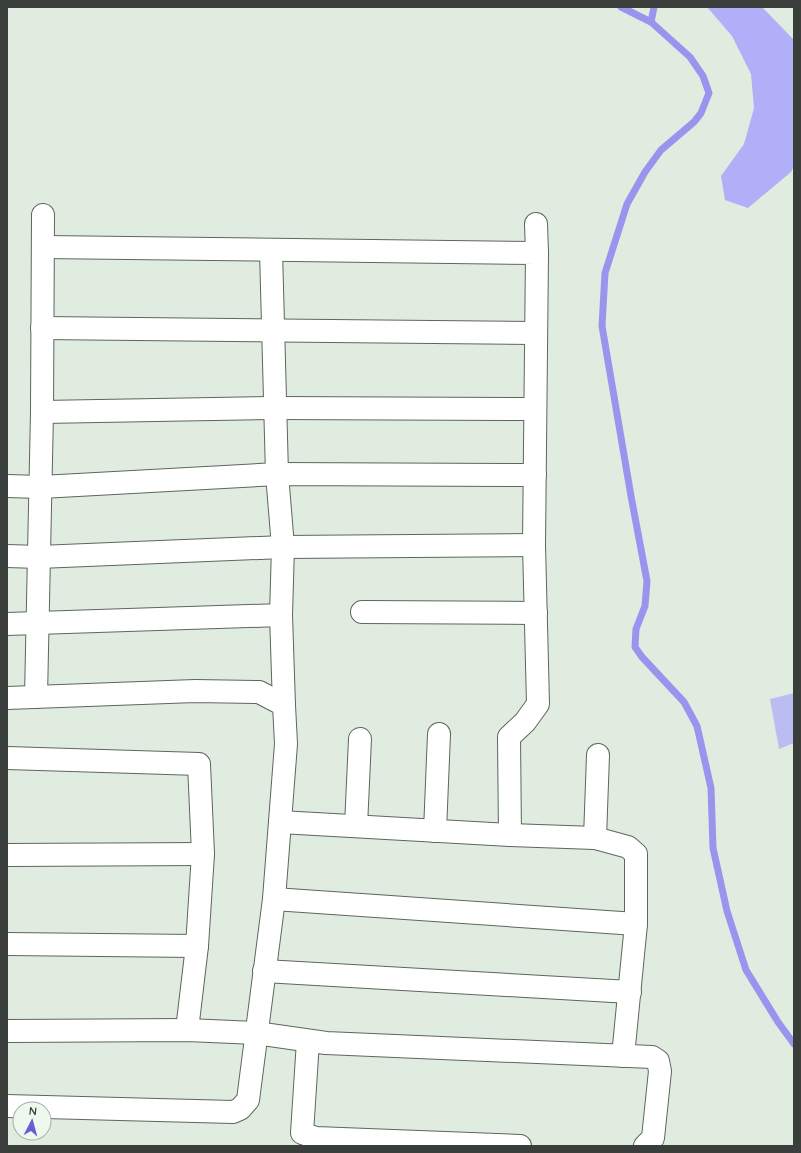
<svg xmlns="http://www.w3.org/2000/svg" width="801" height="1153" viewBox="0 0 801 1153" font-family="Quicksand,sans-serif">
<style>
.green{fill:#bbbcf1}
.forest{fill:#b0aff7}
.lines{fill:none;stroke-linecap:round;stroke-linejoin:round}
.stream{stroke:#9995ee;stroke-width:7}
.street-casing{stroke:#5d665d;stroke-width:24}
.street{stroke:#fff;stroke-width:22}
</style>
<rect width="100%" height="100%" fill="#e1ece1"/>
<path class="green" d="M 794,693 L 794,743 L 779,749 L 770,699 Z"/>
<path class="forest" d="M 707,7 L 762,7 L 794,40 L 794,166 L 791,172 L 748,208 L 725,200 L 721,176 L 744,144 L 754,108 L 751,74 L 732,36 Z"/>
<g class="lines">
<g class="stream">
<path d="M 621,7 L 651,22 L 690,57 L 703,76 L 709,93 L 701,113 L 694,122 L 661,150 L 645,172 L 627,204 L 605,273 L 602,326 L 631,496 L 647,581 L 645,606 L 636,629 L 635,647 L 642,657 L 684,702 L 697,726 L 711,788 L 713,848 L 727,911 L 746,970 L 778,1022 L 794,1044"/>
<path d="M 651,22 L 654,7"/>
</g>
<defs>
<g id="street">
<path d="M 536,224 L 537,253"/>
<path d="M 43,247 L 537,253 L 534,545 L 538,704 L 525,722 L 509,737 L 510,835"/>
<path d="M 271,250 L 277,474 L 283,547 L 281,615 L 284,705"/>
<path d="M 42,328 L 536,333"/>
<path d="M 42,412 L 275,408 L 535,409"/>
<path d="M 7,486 L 41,487 L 277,474 L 535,475"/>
<path d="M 7,556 L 39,557 L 283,547 L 534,545"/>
<path d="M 362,612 L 536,613"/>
<path d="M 7,624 L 281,615"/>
<path d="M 36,697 L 42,412 L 43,215"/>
<path d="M 7,698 L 195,691 L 259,692 L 284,705 L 286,744 L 274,899 L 248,1100 L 240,1109 L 233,1112 L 7,1106"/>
<path d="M 7,758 L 199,764 L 203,854 L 197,946 L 187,1030"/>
<path d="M 280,822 L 510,835 L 595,838 L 628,847 L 636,854 L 636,924 L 623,1056"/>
<path d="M 356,826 L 360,739"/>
<path d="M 435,831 L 439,734"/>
<path d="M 595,838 L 598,755"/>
<path d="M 7,855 L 203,854"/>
<path d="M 274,899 L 636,924"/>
<path d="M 7,944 L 197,946"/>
<path d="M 264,971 L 630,992"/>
<path d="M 7,1031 L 187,1030 L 256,1033 L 326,1043 L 652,1057 L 658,1061 L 660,1071 L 653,1138 L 645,1146"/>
<path d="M 308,1041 L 302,1133 L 316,1138 L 520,1146"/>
</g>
</defs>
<use href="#street" class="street-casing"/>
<use href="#street" class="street"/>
</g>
<rect width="801" height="1153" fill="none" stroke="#3a3e3a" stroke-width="16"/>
<g transform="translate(32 1121) rotate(6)"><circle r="19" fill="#eef9ee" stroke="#a6aea6"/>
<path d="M0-3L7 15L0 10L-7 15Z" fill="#6b5cd6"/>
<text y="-6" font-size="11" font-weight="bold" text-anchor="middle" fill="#3a3e3a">N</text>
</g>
</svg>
